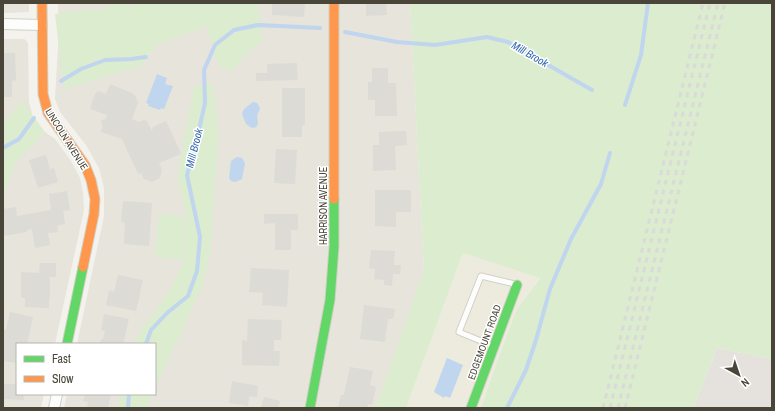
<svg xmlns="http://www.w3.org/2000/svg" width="775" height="411" viewBox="0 0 775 411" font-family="'Archivo Narrow',sans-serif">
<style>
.residential{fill:#e6e4db}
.industrial{fill:#e5e2dd}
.education{fill:#edebdd}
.green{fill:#dceccf}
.water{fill:#c0d5ee}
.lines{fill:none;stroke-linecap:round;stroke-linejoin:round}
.stream{stroke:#c0d5ee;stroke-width:4}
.building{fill:#dcdbd6}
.lane-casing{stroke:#d1d0ca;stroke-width:7}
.street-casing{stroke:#d1d0ca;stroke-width:12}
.fast-casing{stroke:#d2d0c4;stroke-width:11}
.slow-casing{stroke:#d2d0c4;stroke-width:11}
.lane{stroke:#fdfdfc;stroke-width:5}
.street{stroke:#fdfdfc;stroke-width:10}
.fast{stroke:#63d668;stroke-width:9}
.slow{stroke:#ff974d;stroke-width:9}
.rail{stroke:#dadad9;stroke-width:3;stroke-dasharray:5 5;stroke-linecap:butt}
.labels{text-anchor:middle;stroke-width:3;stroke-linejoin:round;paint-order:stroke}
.street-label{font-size:10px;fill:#494539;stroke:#fff}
.water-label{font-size:11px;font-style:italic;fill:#356ab2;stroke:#fff}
</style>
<rect width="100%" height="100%" fill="#f3f2ed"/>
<g class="residential">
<path d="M 3,3 L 29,3 L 29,12 L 3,13 Z"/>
<path d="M 58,3 L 410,3 L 424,272 L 376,408 L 64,408 L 67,394 L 155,394 L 155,344 L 77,344 L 104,216 L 104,188 L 99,168 L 86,145 L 60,112 L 55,99 L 59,29 Z"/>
<path d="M 3,39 L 24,39 L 27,41 L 28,44 L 29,102 L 32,113 L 25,123 L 3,142 Z"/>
<path d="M 45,132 L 55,139 L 71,161 L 80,178 L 83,193 L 84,210 L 55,344 L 17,344 L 17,394 L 44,394 L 41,408 L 3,408 L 3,196 L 14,163 Z"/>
</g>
<path class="industrial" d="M 717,348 L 772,359 L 772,408 L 693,408 Z"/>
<path class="education" d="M 463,253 L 540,277 L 517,309 L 494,370 L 481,408 L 406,408 Z"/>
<g class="green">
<path d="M 110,3 L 127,3 L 127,7 L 145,3 L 259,3 L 258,10 L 263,40 L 249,51 L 231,71 L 220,68 L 206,26 L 157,45 L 141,66 L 64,89 L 55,14 L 110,8 Z"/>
<path d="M 410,3 L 772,3 L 772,359 L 717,348 L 693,408 L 481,408 L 494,370 L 517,309 L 540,278 L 463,253 L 406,408 L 376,408 L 424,271 Z"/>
<path d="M 213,83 L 219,136 L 213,206 L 211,249 L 203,285 L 155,388 L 155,344 L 135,344 L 137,336 L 164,299 L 175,281 L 183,262 L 187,214 L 178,182 L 179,167 L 194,87 Z"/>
<path d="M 22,101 L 45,132 L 15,163 L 3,196 L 3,123 Z"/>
<path d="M 159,214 L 185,216 L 181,260 L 155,257 Z"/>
<path d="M 122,394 L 152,394 L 147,408 L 118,408 Z"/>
</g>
<g class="water">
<path d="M 157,74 L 167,78 L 165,84 L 173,86 L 164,109 L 161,108 L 160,110 L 148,106 L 149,104 L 146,103 Z"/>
<path d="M 253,102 L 257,103 L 260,108 L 257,116 L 258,124 L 256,127 L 252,128 L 246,124 L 242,114 L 244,109 Z"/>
<path d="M 237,157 L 242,158 L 245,163 L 242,179 L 235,182 L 231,181 L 229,178 L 231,161 Z"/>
<path d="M 447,358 L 463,365 L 450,398 L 445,396 L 444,398 L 434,392 Z"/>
</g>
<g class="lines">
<g class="stream">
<path d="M 345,32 L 397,42 L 435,45 L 487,37 L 508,42 L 592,90"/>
<path d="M 61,81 L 81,69 L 105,60 L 131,59 L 146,57"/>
<path d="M 625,105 L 641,55 L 648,3"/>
<path d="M 3,148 L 19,139 L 34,118"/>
<path d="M 146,344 L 151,330 L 167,313 L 188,296 L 197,271 L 200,237 L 187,175 L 196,143 L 205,103 L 204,70 L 215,45 L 234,30 L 258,25 L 320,28"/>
<path d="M 128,408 L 129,394"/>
<path d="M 507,408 L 526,370 L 536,340 L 550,289 L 571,239 L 601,184 L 610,153"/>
</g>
</g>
<g class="building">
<path d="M 272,3 L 305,3 L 304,17 L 272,15 Z"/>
<path d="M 366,3 L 386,3 L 387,15 L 366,16 Z"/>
<path d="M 3,53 L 15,53 L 16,80 L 12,81 L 12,97 L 3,97 Z"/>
<path d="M 297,63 L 298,80 L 256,81 L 256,73 L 267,73 L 267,64 Z"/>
<path d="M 372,68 L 388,68 L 388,83 L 396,83 L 397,116 L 375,116 L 375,100 L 368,100 L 368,82 L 372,82 Z"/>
<path d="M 110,84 L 132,93 L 136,97 L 138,103 L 132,119 L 139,122 L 144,120 L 147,121 L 152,131 L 153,127 L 166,121 L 180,151 L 181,154 L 159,163 L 162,170 L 160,178 L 152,182 L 144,179 L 141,173 L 138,174 L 122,139 L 101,132 L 103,126 L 101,123 L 102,120 L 106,119 L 107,115 L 90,109 L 94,96 L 98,91 L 106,94 Z"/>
<path d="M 282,88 L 305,88 L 305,125 L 302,125 L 302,137 L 282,137 Z"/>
<path d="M 406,131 L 407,145 L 395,146 L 396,170 L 373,171 L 373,145 L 379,145 L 379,132 Z"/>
<path d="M 276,149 L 297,150 L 295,184 L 274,183 Z"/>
<path d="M 46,155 L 50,169 L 54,168 L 58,182 L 38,188 L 29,160 Z"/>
<path d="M 375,190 L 411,190 L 411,212 L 396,212 L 396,227 L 375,226 Z"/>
<path d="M 67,191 L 70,210 L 63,211 L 65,224 L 57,226 L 58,232 L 48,233 L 50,245 L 35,248 L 32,229 L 27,230 L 27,232 L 3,236 L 3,209 L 16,207 L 17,216 L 51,210 L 49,194 Z"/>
<path d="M 123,201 L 152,203 L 149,246 L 124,244 L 125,223 L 121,222 Z"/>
<path d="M 264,214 L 298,214 L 298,230 L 291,230 L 291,250 L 275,250 L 275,223 L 264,224 Z"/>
<path d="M 371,250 L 395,251 L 394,265 L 401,265 L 400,274 L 393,274 L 392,286 L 384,285 L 384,280 L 374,279 L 375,269 L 369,268 Z"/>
<path d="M 40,263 L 56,263 L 56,277 L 50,277 L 50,299 L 49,299 L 49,308 L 25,307 L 25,298 L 21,298 L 21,272 L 39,273 Z"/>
<path d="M 251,268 L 289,270 L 287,307 L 262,305 L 263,293 L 249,292 Z"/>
<path d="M 118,275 L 143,280 L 136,311 L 106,305 L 109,290 L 114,292 Z"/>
<path d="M 364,305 L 395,309 L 393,319 L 388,319 L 385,342 L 360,339 Z"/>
<path d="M 10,312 L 33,317 L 27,344 L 17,344 L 17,363 L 3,361 L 3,329 L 6,330 Z"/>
<path d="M 104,314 L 129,319 L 123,344 L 100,344 L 101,339 L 103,339 L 105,331 L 101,330 Z"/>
<path d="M 248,319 L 282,320 L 281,340 L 274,340 L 274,351 L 280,351 L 279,366 L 242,365 L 242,340 L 247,341 Z"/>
<path d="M 350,367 L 373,371 L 370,385 L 376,387 L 372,405 L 368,404 L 367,408 L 338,408 L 341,395 L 344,395 Z"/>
<path d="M 232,381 L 258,386 L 257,397 L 249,396 L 248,406 L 229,403 Z"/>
<path d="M 3,384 L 17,384 L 17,394 L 24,394 L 24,400 L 3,399 Z"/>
<path d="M 85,394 L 111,394 L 108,408 L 87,408 L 88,402 L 83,401 Z"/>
<path d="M 264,397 L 280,401 L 278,408 L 261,408 Z"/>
</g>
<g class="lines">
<defs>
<path id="lane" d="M 493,346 L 459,332 L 481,276 L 515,284"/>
<g id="street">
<path d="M 3,24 L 42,25"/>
<path d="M 54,408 L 57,394"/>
</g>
<g id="fast">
<path d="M 67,344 L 83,267"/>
<path d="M 310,408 L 330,300 L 334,247 L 334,199"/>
<path d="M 471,408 L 517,285"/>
</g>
<g id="slow">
<path d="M 42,3 L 43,94 L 48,113 L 85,165 L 91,180 L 95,199 L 94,214 L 83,267"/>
<path d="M 334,3 L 334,199"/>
</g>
</defs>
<use href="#lane" class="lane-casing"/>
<use href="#street" class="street-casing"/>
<use href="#fast" class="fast-casing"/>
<use href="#slow" class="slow-casing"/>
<use href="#lane" class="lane"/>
<use href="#street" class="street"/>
<use href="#fast" class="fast"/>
<use href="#slow" class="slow"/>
<g class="rail">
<path d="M 603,408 L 703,3"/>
<path d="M 610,408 L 710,3"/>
<path d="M 618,408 L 718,3"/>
<path d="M 625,408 L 725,3"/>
</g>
</g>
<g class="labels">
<g class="street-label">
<text transform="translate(67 139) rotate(58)" y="4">LINCOLN AVENUE</text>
<text transform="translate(323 206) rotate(-90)" y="4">HARRISON AVENUE</text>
<text transform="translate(484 342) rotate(-70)" y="4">EDGEMOUNT ROAD</text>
</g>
<g class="water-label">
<text transform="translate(530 54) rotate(30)" y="4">Mill Brook</text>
<text transform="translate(194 148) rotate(-76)" y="4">Mill Brook</text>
</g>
</g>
<rect width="775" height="411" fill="none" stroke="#494539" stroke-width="8"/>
<rect x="16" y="343" width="140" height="52" fill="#ffffff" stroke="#b6b5b0"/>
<rect x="24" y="356" width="20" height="6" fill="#63d668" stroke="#b6b5b0"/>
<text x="52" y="363" font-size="12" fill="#494539">Fast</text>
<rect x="24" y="376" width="20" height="6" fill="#ff974d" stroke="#b6b5b0"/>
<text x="52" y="383" font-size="12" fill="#494539">Slow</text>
<g transform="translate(739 375) rotate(140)" stroke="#ffffff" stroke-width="3" paint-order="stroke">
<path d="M0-3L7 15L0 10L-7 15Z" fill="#494539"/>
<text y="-6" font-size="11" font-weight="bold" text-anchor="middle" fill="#494539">N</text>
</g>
</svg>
